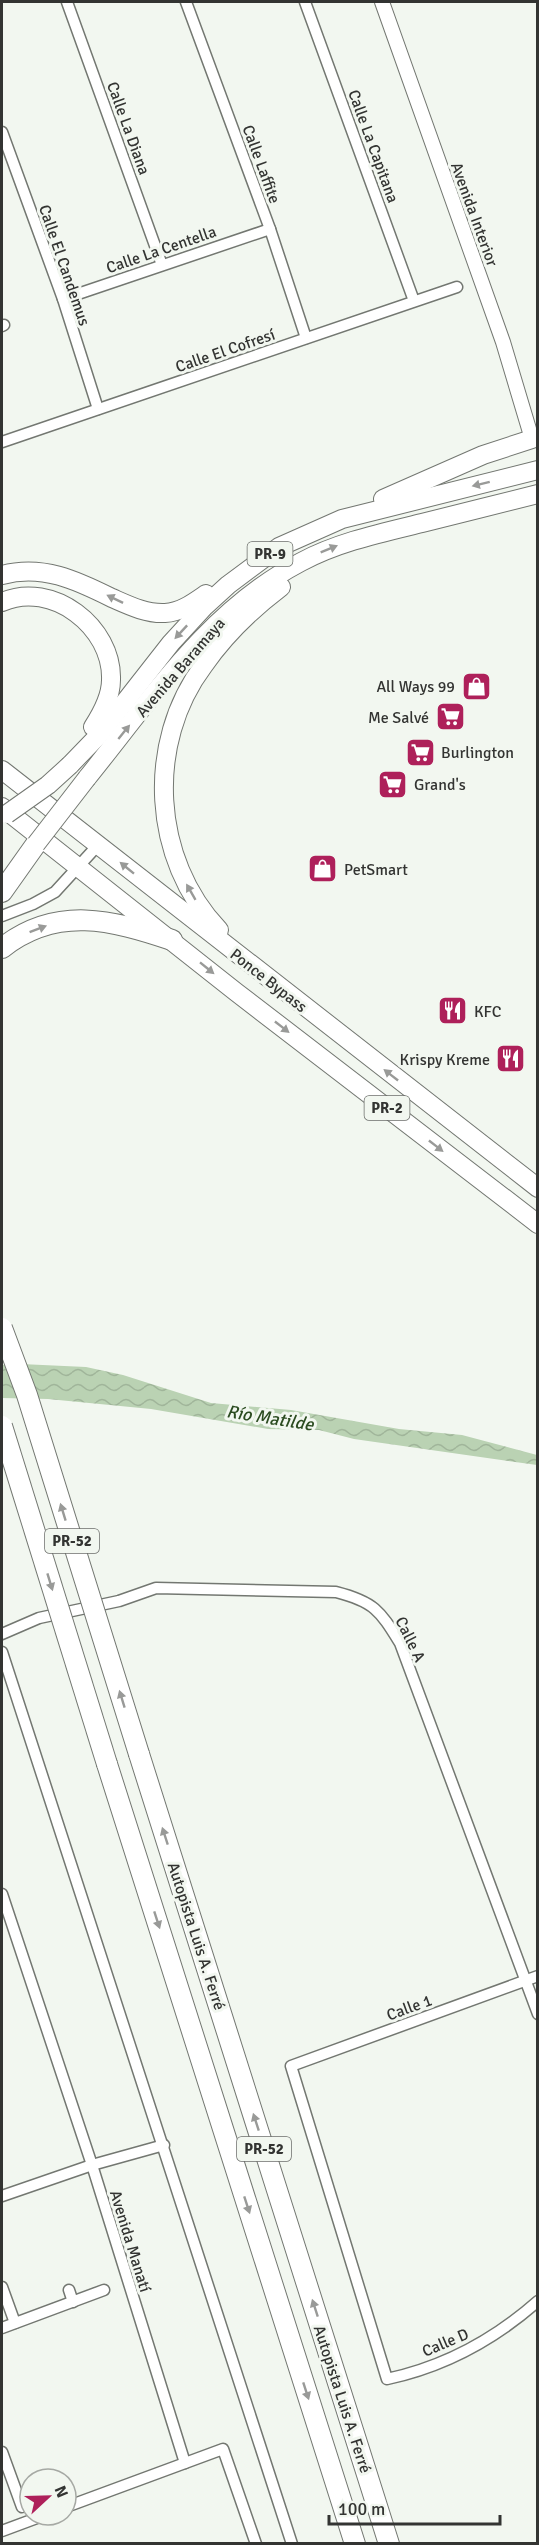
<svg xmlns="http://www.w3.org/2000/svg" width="539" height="2545" viewBox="0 0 539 2545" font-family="Signika,sans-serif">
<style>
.water{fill:url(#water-waves)}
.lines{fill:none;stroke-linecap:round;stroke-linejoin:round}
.minor-casing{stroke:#737771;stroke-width:13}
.tertiary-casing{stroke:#737771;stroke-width:16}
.trunk-casing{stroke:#737771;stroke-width:20}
.motorway-casing{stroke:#737771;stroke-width:22}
.minor{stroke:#fff;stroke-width:10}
.tertiary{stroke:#fff;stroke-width:14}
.trunk{stroke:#fff;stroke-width:18}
.motorway{stroke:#fff;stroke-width:20}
.trunk-bridge-casing{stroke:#737771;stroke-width:20;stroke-linecap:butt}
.motorway-bridge-casing{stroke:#737771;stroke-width:22;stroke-linecap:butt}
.trunk-bridge{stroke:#fff;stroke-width:18}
.motorway-bridge{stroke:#fff;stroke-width:20}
.oneway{fill:#999a98}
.labels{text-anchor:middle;stroke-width:6;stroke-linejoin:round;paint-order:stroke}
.shield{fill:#f2f7f0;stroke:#6c6e6b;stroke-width:1.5}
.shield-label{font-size:15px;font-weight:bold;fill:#333432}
.street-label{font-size:16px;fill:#333432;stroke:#f2f7f0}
.poi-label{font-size:16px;fill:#333432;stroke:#f2f7f0;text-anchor:start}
.water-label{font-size:18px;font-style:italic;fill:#2c4c21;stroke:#f2f7f0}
</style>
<defs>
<pattern id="water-waves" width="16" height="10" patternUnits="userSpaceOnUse" patternTransform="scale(1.5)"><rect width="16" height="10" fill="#bad2b3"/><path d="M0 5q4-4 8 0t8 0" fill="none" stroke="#a0b59a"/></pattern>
</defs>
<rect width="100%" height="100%" fill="#f2f7f0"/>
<path class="water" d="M 21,1364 L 86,1367 L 123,1375 L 211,1403 L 291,1410 L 399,1429 L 462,1435 L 537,1455 L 537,1465 L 354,1439 L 319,1430 L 268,1429 L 151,1409 L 48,1399 L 2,1398 L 2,1365 Z"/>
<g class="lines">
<defs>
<g id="minor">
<path d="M 67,2 L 162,265"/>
<path d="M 186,2 L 270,229 L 306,338"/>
<path d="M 305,2 L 414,301"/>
<path d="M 2,132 L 63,299 L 98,409"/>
<path d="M 63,299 L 270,229"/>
<path d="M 2,326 L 4,325"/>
<path d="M 2,442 L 457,287"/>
<path d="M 2,916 L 33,904 L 55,892 L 98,845"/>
<path d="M 2,1634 L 39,1618 L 119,1601 L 156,1588 L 336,1592 C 375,1602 380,1611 400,1643 L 538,2014"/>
<path d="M 2,1652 L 292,2544"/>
<path d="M 2,1894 L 92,2165 L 185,2463"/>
<path d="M 538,1976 L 291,2066 L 387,2379 C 443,2367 495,2339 538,2301"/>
<path d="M 2,2196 L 92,2165 L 164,2145"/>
<path d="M 2,2287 L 15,2323"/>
<path d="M 69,2290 L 73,2302"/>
<path d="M 2,2328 L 104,2290"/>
<path d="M 2,2452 L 22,2507"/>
<path d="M 66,2507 L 223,2449 L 256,2544"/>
<path d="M 2,2531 L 45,2515"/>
</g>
<path id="tertiary" d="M 382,2 L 503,342 L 532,439 L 538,438"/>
<g id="trunk">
<path d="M 383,499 L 483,455 L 532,439"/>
<path d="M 2,575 C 42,564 76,580 112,598 C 128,605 146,614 165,613 C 181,612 193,603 206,594"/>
<path d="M 2,602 C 52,580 113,627 111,680 C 111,697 102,713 93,727"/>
<path d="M 70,765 L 99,735 L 171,643 L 205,606 L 228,585 L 279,547 L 342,519 L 538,470"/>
<path d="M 2,770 L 538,1188"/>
<path d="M 87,778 C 151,699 209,610 301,562 C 338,542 381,533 422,523 C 461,513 499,504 538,494"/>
<path d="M 2,807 L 236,992 L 538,1224"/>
<path d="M 219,930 C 152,860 145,743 204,665 C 225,635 252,609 281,587"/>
</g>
<g id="motorway">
<path d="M 2,892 L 36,844"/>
<path d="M 2,948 C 57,905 112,920 172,940"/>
<path d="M 139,1754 L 389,2544"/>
<path d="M 107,1764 L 355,2544"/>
</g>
</defs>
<use href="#minor" class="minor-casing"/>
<use href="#tertiary" class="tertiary-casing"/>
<use href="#trunk" class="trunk-casing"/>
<use href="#motorway" class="motorway-casing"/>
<use href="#minor" class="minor"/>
<use href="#tertiary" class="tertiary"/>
<use href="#trunk" class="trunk"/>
<use href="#motorway" class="motorway"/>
<defs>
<g id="trunk-bridge">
<path d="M 7,814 L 48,785 L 70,765"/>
<path d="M 36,844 L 87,778"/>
</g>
<g id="motorway-bridge">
<path d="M 2,1328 L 27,1395 L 139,1754"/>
<path d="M 2,1426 L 107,1764"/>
</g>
</defs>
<use href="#trunk-bridge" class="trunk-bridge-casing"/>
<use href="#motorway-bridge" class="motorway-bridge-casing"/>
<use href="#trunk-bridge" class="trunk-bridge"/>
<use href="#motorway-bridge" class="motorway-bridge"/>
</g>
<defs><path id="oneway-solid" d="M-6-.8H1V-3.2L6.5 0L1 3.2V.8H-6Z" transform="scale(1.5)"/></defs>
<g class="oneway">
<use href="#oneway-solid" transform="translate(481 484) rotate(166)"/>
<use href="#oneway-solid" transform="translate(329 549) rotate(-22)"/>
<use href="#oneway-solid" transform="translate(115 599) rotate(-154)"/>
<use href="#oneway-solid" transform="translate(181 632) rotate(133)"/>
<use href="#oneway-solid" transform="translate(124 732) rotate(-51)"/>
<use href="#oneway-solid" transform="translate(127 868) rotate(-141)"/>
<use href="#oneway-solid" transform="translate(191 892) rotate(-120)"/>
<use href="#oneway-solid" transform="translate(38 929) rotate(-21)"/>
<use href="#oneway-solid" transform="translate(207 968) rotate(39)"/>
<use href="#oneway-solid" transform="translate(282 1027) rotate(38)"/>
<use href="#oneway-solid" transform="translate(391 1075) rotate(-142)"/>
<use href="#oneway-solid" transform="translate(436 1146) rotate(38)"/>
<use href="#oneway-solid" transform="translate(63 1512) rotate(-107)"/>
<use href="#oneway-solid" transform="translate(50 1582) rotate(73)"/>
<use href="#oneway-solid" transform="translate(122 1699) rotate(-107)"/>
<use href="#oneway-solid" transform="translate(165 1836) rotate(-108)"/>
<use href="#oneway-solid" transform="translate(157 1920) rotate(72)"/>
<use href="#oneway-solid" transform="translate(256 2122) rotate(-108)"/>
<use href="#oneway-solid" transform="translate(247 2205) rotate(72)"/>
<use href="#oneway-solid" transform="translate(315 2308) rotate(-108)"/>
<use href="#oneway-solid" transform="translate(306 2391) rotate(72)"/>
</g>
<defs>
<symbol id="shop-square" viewBox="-11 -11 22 22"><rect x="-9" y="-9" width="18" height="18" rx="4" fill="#ae205a" stroke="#f2f7f0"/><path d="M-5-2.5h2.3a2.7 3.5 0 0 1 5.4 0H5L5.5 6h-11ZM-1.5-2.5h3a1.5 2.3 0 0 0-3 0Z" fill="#fff"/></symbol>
<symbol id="supermarket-square" viewBox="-11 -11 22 22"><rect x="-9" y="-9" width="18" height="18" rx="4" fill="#ae205a" stroke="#f2f7f0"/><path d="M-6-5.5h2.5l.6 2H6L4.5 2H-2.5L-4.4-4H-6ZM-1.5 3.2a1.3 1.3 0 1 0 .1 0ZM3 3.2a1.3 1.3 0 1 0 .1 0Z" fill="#fff"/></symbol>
<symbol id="restaurant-square" viewBox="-11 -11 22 22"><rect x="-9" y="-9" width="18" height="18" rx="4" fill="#ae205a" stroke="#f2f7f0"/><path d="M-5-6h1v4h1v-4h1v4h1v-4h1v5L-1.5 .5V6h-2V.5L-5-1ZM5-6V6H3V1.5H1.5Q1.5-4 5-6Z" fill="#fff"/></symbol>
</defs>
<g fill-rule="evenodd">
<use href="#shop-square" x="460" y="670" width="33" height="33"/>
<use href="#supermarket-square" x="434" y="700" width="33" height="33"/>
<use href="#supermarket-square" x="404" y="736" width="33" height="33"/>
<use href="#supermarket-square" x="376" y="768" width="33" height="33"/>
<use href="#shop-square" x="306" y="852" width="33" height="33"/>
<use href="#restaurant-square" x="436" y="994" width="33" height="33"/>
<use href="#restaurant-square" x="494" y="1042" width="33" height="33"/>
</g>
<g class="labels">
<g class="shield">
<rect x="247.5" y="542" width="45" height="24" rx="4.5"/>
<rect x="364.5" y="1096" width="45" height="24" rx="4.5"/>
<rect x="45" y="1529" width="54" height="24" rx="4.5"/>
<rect x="237" y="2137" width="54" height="24" rx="4.5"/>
</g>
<g class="shield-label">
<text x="270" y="559">PR-9</text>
<text x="387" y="1113">PR-2</text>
<text x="72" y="1546">PR-52</text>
<text x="264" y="2154">PR-52</text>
</g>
<g class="street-label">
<text transform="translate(129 128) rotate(70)" y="6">Calle La Diana</text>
<text transform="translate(374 146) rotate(70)" y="6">Calle La Capitana</text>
<text transform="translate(262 164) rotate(70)" y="6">Calle Laffite</text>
<text transform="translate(475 214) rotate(70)" y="6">Avenida Interior</text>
<text transform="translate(161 249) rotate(-19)" y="6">Calle La Centella</text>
<text transform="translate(65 265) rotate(71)" y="6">Calle El Candemus</text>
<text transform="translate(225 350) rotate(-19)" y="6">Calle El Cofresí</text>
<text transform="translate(180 667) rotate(-49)" y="6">Avenida Baramaya</text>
<text transform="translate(269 980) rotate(38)" y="6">Ponce Bypass</text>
<text transform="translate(411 1639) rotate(64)" y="6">Calle A</text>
<text transform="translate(197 1936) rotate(72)" y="6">Autopista Luis A. Ferré</text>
<text transform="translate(409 2007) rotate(-20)" y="6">Calle 1</text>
<text transform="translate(131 2241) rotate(73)" y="6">Avenida Manatí</text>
<text transform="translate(445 2342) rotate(-23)" y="6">Calle D</text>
<text transform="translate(343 2399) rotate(72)" y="6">Autopista Luis A. Ferré</text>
</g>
<g class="poi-label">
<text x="455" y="692" text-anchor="end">All Ways 99</text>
<text x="429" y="723" text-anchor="end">Me Salvé</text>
<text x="441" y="758">Burlington</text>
<text x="414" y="790">Grand's</text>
<text x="344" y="875">PetSmart</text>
<text x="474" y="1017">KFC</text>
<text x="490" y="1065" text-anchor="end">Krispy Kreme</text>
</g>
<g class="water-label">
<text transform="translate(270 1418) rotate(9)" y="6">Río Matilde</text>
</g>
</g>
<rect width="539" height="2545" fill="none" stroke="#333432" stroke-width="6"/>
<g transform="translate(48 2497) rotate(68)"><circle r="28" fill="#f2f7f0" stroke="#a6a9a4" stroke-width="1.5"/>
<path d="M0-4.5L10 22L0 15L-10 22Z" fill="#ae205a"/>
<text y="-9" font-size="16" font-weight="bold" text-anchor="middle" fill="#333432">N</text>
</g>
<path d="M329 2515v9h171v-9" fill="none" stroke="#333432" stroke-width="3"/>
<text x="338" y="2515" font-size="18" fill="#333432" stroke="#f2f7f0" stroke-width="4.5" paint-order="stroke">100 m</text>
</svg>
